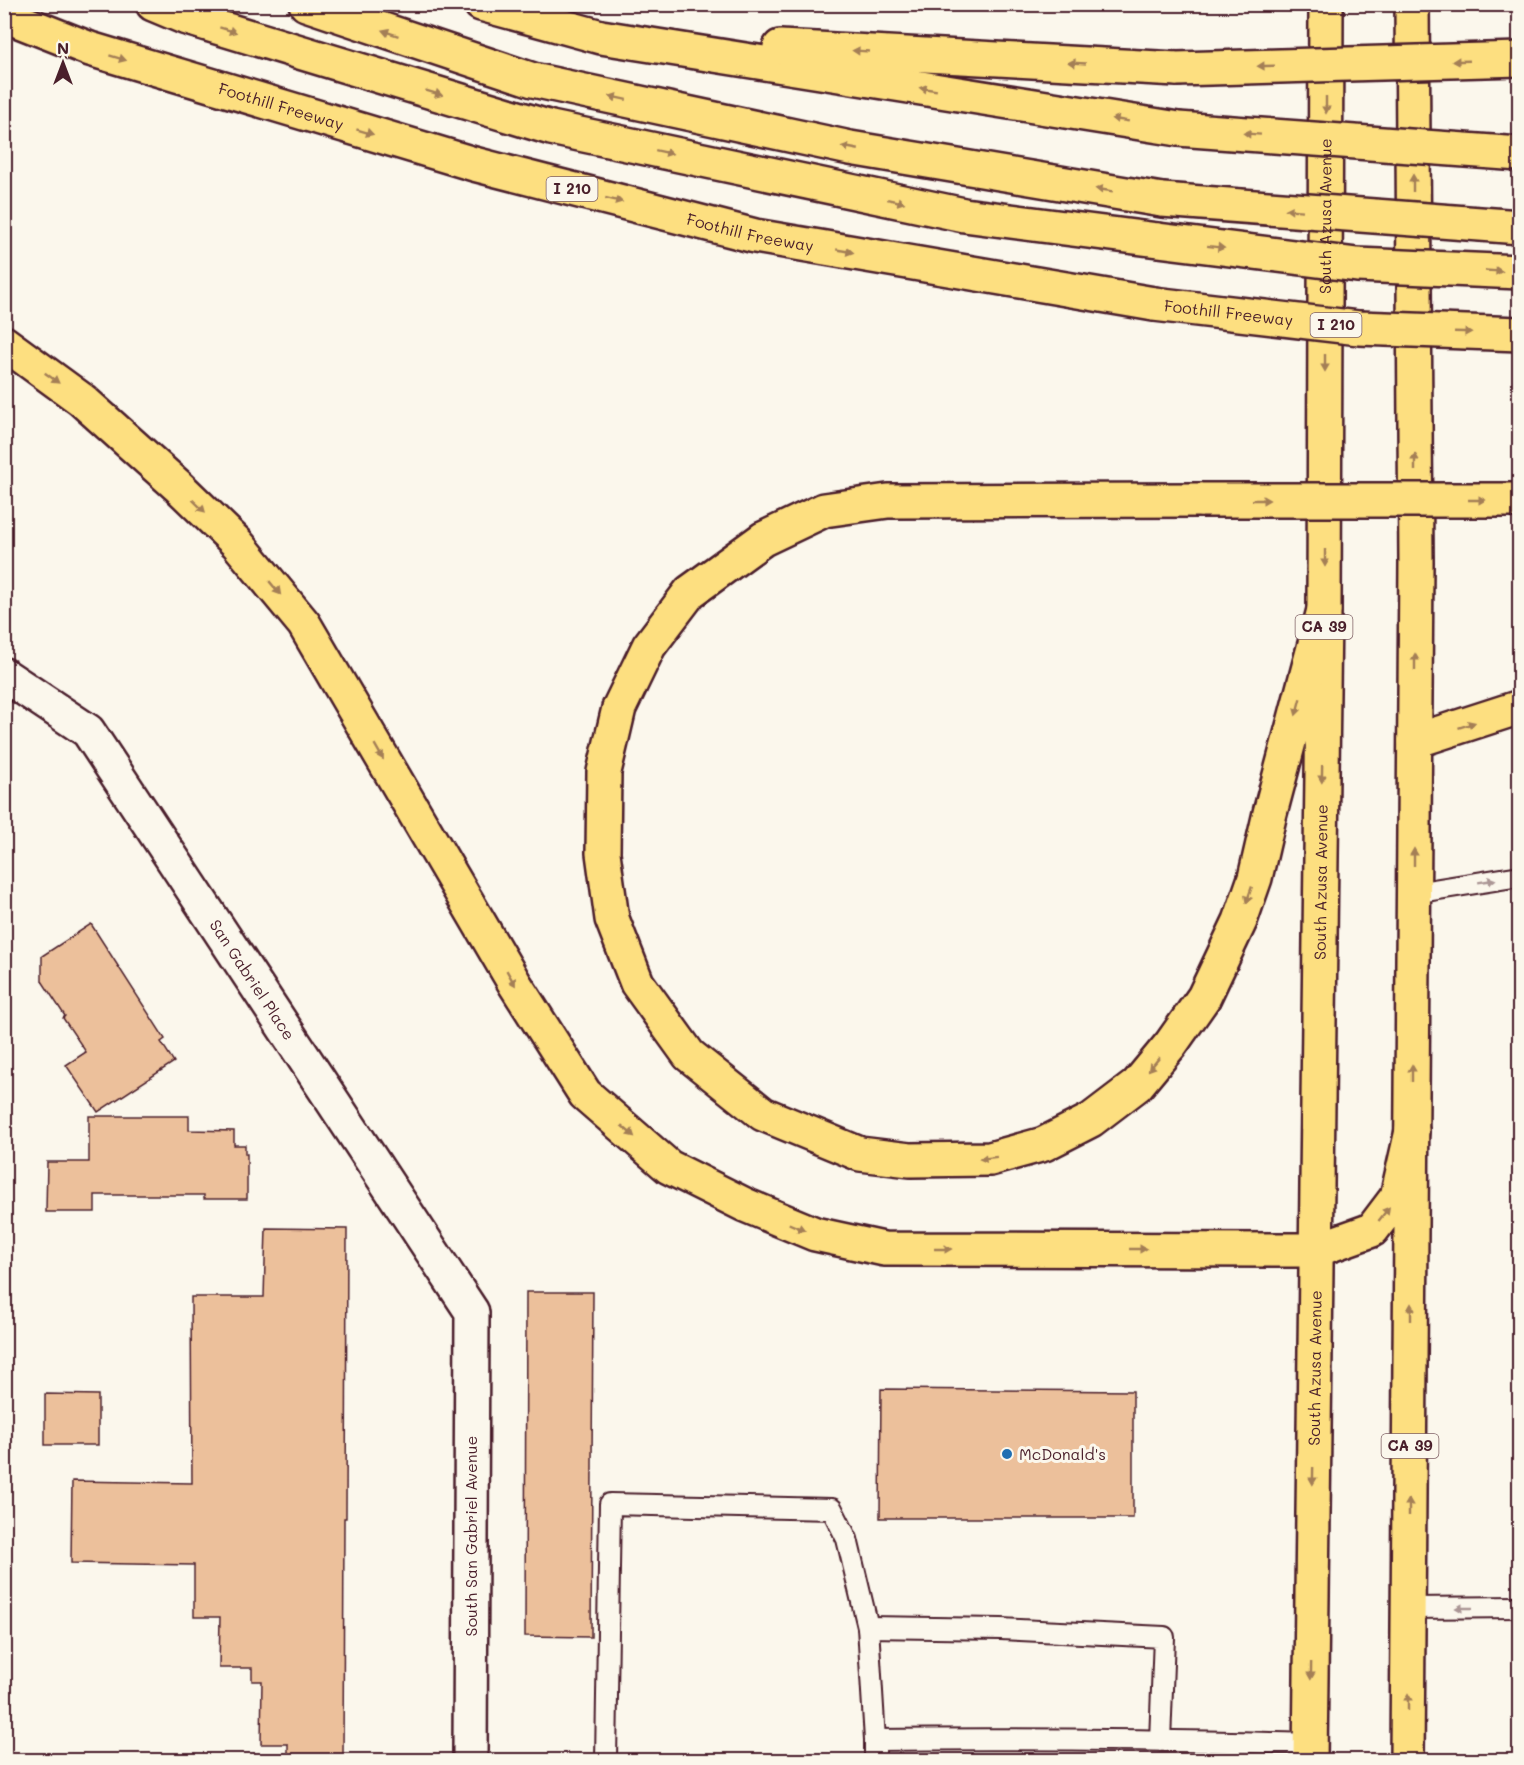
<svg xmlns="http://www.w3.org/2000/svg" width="1524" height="1765" viewBox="0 0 1524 1765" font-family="Mali,sans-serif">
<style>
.building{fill:#ecc09b;stroke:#4a1f2b;stroke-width:1.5}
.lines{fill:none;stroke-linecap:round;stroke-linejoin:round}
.service-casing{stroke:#4a1f2b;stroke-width:24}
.minor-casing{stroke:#4a1f2b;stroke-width:38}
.primary-casing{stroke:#4a1f2b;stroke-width:38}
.motorway-casing{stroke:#4a1f2b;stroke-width:38}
.service{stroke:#fbf7ec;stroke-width:20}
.minor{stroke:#fbf7ec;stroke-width:33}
.primary{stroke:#fddf80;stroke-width:33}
.motorway{stroke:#fddf80;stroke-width:33}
.motorway-bridge-casing{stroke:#4a1f2b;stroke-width:38;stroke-linecap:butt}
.motorway-bridge{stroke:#fddf80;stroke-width:33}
.oneway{fill:#a47f56}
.oneway2{fill:#ab9695}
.poi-dot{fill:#1f6fb2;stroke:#fbf7ec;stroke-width:2}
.labels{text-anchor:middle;stroke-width:6;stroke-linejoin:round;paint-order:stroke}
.shield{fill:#fbf7ec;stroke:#7f6065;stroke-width:1.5}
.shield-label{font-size:15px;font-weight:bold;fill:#4a1f2b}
.street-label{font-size:16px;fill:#4a1f2b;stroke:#fbf7ec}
.poi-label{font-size:16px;fill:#4a1f2b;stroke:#fbf7ec;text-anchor:start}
</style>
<rect width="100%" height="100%" fill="#fbf7ec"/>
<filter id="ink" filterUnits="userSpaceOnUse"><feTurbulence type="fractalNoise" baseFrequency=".0167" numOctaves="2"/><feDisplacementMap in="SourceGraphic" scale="12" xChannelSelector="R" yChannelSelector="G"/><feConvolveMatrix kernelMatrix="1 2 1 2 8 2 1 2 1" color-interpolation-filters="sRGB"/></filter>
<g filter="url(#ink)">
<g class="building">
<path d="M 91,924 L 165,1039 L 161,1042 L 174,1062 L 98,1112 L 66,1065 L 86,1052 L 63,1018 L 65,1016 L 42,981 L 42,956 Z"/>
<path d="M 89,1116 L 189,1116 L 189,1130 L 234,1131 L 234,1145 L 245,1145 L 245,1154 L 247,1154 L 247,1199 L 204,1199 L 204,1195 L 95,1195 L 95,1212 L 46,1212 L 47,1162 L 89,1162 Z"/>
<path d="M 266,1228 L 347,1229 L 346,1518 L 344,1518 L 343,1761 L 288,1761 L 288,1744 L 261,1744 L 262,1681 L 252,1681 L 252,1668 L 219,1668 L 220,1617 L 194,1617 L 194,1565 L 71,1563 L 72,1481 L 192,1483 L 191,1297 L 264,1297 Z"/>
<path d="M 526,1292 L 593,1292 L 591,1637 L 525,1636 Z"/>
<path d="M 881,1389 L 1133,1391 L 1133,1518 L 880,1518 Z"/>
<path d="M 45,1394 L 98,1395 L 98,1445 L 45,1445 Z"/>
</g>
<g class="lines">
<defs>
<g id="service">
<path d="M 1414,893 L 1520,876"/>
<path d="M 1409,1608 L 1520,1607"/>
<path d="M 875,1740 L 875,1760"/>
<path d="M 1160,1741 L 1164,1637 L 1001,1629 L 868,1627 L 875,1740 C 1020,1738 1165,1740 1310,1744"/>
<path d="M 606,1760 L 610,1504 L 832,1509 L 847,1539 L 868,1627"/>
</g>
<g id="minor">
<path id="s1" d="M 4,675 L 88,731 L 472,1312 L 470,1760"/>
</g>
<g id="primary">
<path id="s2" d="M 1310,1760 L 1324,610 L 1326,4"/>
<path d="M 1407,1760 L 1416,562 L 1412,4"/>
</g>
<g id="motorway">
<path d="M 153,4 L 184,17 L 551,128 L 964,215 L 1158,240"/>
<path d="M 306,4 L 533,80 L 850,148 L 1162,200"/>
<path d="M 481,4 L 601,37 L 1178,129"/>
<path id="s3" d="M 4,15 L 90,49 L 474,164 L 755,236 L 1154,304"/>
<path d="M 780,47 L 1177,69"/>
<path d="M 4,343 L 82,400 L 178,486 L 237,543 L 304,624 L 515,984 L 585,1094 L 669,1167 L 745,1205 L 815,1234 L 884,1249 L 1316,1250 L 1372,1230 L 1397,1197 L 1412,1131"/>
<path d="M 1202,500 L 888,501 L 824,510 L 763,539 L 690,592 L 649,646 L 619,708 L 604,772 L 603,853 L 612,919 L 637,983 L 689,1055 L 763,1114 L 860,1154 L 910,1160 L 990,1159 L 1044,1144 L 1091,1120 L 1137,1085 L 1171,1044 L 1204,997 L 1240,921 L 1255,878 L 1270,813 L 1324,610"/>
<path d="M 1415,741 L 1520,707"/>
</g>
</defs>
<use href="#service" class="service-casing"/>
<use href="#minor" class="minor-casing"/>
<use href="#primary" class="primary-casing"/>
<use href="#motorway" class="motorway-casing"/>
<use href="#service" class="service"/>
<use href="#minor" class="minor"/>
<use href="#primary" class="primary"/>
<use href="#motorway" class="motorway"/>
<defs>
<g id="motorway-bridge">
<path d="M 1177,69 L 1520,59"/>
<path d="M 1178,129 L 1520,154"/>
<path d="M 1162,200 L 1520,227"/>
<path d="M 1158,240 L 1357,265 L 1520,272"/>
<path id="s4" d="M 1154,304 L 1359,328 L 1520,334"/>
<path d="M 1202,500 L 1520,500"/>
</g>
</defs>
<use href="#motorway-bridge" class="motorway-bridge-casing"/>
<use href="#motorway-bridge" class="motorway-bridge"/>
</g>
<defs><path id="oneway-solid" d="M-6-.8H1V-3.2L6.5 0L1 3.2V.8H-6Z" transform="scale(1.5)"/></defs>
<g class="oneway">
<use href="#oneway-solid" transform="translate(228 30) rotate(17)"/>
<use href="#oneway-solid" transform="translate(390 33) rotate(-161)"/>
<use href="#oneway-solid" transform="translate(861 51) rotate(-177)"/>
<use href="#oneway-solid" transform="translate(118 58) rotate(17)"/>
<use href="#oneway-solid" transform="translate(1461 61) rotate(178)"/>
<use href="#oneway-solid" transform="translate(1077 63) rotate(-177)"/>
<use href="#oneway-solid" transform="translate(1266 66) rotate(178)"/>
<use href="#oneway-solid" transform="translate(928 89) rotate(-171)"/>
<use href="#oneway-solid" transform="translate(434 93) rotate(17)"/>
<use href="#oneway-solid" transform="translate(618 98) rotate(-168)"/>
<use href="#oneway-solid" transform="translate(1326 105) rotate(90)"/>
<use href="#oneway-solid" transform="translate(1120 120) rotate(-171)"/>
<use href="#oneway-solid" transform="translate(365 132) rotate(17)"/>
<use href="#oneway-solid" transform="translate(1252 134) rotate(-176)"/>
<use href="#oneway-solid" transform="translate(850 148) rotate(-169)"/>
<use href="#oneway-solid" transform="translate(664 152) rotate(12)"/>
<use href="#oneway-solid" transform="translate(1413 183) rotate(-90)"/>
<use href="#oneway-solid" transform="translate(1104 190) rotate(-171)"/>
<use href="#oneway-solid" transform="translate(614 200) rotate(14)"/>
<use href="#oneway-solid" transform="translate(896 201) rotate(12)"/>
<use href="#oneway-solid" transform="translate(1294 210) rotate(-176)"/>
<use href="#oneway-solid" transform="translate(1216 247) rotate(7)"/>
<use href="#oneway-solid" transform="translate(845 251) rotate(10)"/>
<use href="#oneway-solid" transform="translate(1494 271) rotate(3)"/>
<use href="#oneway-solid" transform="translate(1463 332) rotate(2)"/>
<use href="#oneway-solid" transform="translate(1325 363) rotate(90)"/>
<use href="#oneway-solid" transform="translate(52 378) rotate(36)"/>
<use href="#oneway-solid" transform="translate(1415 462) rotate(-90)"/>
<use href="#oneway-solid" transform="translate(1261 500)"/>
<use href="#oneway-solid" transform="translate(1477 500)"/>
<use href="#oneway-solid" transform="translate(199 506) rotate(44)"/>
<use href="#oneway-solid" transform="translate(1325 558) rotate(90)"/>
<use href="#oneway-solid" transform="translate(275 588) rotate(50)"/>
<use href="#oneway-solid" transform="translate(1415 662) rotate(-90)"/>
<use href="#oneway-solid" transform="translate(1298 707) rotate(105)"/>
<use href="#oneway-solid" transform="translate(1467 725) rotate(-18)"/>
<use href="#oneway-solid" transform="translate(379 752) rotate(60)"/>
<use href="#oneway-solid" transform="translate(1322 774) rotate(91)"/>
<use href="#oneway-solid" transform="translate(1414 857) rotate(-90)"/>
<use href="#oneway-solid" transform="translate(1249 895) rotate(109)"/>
<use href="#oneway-solid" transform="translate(511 978) rotate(60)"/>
<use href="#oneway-solid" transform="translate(1154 1064) rotate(130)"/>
<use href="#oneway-solid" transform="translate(1412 1073) rotate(-90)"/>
<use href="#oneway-solid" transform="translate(628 1131) rotate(41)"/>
<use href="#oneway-solid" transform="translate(988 1158) rotate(173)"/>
<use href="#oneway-solid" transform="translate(1384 1214) rotate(-52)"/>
<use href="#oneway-solid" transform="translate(797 1227) rotate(23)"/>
<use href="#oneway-solid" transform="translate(943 1249)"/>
<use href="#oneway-solid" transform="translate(1138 1249)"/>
<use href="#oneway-solid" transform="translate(1411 1312) rotate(-90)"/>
<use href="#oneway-solid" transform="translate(1313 1476) rotate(91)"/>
<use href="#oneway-solid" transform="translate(1409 1507) rotate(-90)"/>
<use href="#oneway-solid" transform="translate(1311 1671) rotate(91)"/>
<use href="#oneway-solid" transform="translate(1408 1702) rotate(-90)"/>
</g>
<g class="oneway2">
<use href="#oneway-solid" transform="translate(1487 881) rotate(-9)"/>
<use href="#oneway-solid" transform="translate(1464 1608) rotate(180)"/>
</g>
</g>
<circle class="poi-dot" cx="1007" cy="1454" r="6"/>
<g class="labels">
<g class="shield">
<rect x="546.5" y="177" width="51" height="24" rx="4.5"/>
<rect x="1310.5" y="313" width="51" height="24" rx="4.5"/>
<rect x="1295.5" y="615" width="57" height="24" rx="4.5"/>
<rect x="1381.5" y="1434" width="57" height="24" rx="4.5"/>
</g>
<g class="shield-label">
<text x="572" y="194">I 210</text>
<text x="1336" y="330">I 210</text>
<text x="1324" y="632">CA 39</text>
<text x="1410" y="1451">CA 39</text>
</g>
<g class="street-label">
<text dy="6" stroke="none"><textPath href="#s3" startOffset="292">Foothill Freeway</textPath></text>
<text dy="6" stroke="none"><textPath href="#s2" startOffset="1544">South Azusa Avenue</textPath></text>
<text dy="6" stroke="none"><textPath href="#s3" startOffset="778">Foothill Freeway</textPath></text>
<text dy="6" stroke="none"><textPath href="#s4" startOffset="75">Foothill Freeway</textPath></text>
<text dy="6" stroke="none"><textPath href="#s2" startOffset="878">South Azusa Avenue</textPath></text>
<text dy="6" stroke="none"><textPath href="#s1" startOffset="399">San Gabriel Place</textPath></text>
<text dy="6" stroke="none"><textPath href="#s2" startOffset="392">South Azusa Avenue</textPath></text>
<text transform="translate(471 1536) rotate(-90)" y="6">South San Gabriel Avenue</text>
</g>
<g class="poi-label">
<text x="1019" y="1460">McDonald's</text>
</g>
</g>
<rect width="1524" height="1765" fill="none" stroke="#fbf7ec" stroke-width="24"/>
<rect x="12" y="12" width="1500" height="1741" fill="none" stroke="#4a1f2b" stroke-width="2" filter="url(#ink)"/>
<g transform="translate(63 63)" stroke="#fbf7ec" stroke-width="4.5" paint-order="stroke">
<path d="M0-4.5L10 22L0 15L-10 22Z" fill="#4a1f2b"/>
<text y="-9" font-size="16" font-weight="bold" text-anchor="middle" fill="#4a1f2b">N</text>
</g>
</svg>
